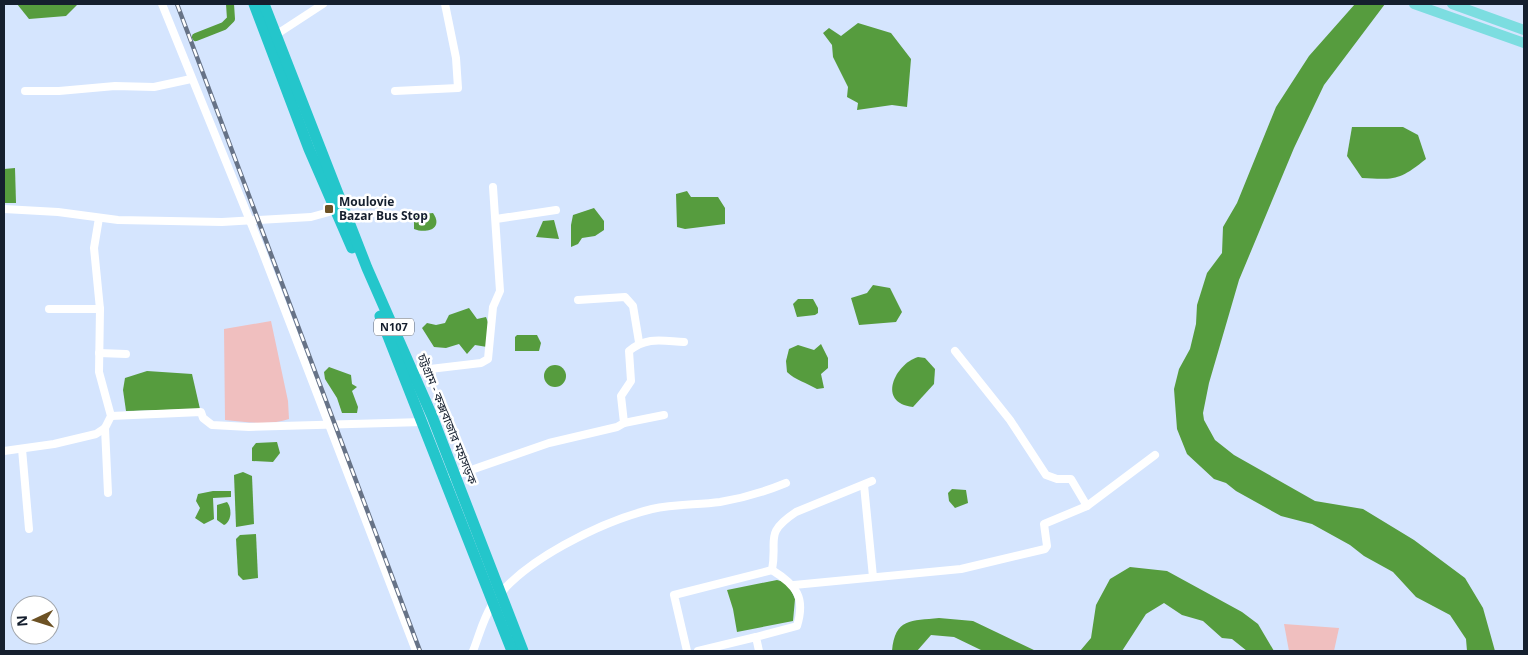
<svg xmlns="http://www.w3.org/2000/svg" width="1528" height="655" viewBox="0 0 1528 655" font-family="'Open Sans','Noto Sans Bengali',sans-serif">
<style>
.green{fill:#f0bfbf}
.water{fill:#569c3e}
.lines{fill:none;stroke-linecap:round;stroke-linejoin:round}
.canal{stroke:#569c3e;stroke-width:8}
.minor{stroke:#fff;stroke-width:8}
.major{stroke:#7cdde0;stroke-width:10}
.highway{stroke:#24c6cb;stroke-width:11}
.rail-casing{stroke:#677387;stroke-width:4.5}
.rail{stroke:#fff;stroke-width:2.5;stroke-dasharray:8;stroke-linecap:butt}
.poi-dot{fill:#6c5124;stroke:#fff;stroke-width:2}
.labels{text-anchor:middle;stroke-width:5;stroke-linejoin:round;paint-order:stroke}
.shield{fill:#fff;stroke:#5b626d;stroke-width:1}
.shield-label{font-size:11px;font-weight:bold;fill:#151f2e}
.poi-label{font-size:12px;font-weight:bold;fill:#151f2e;stroke:#fff;text-anchor:start}
.street-label{font-size:12px;fill:#151f2e;stroke:#fff}
</style>
<rect width="100%" height="100%" fill="#d5e5fe"/>
<g class="green">
<path d="M 271,321 L 288,401 L 289,419 C 270,426 245,422 225,420 L 224,329 Z"/>
<path d="M 1284,624 L 1339,628 L 1334,651 L 1289,651 Z"/>
</g>
<g class="water">
<path d="M 17,4 L 78,4 L 66,16 L 29,19 Z"/>
<path d="M 1355,4 L 1385,4 L 1324,85 L 1294,148 L 1239,280 L 1209,383 L 1203,413 L 1204,420 L 1215,440 L 1234,455 L 1315,501 L 1363,509 L 1414,540 L 1465,578 L 1483,608 L 1495,651 L 1467,651 L 1466,639 L 1450,615 L 1416,597 L 1393,572 L 1364,556 L 1350,545 L 1312,524 L 1281,516 L 1236,491 L 1226,483 L 1214,479 L 1187,454 L 1177,429 L 1174,389 L 1179,369 L 1190,349 L 1196,324 L 1197,305 L 1207,273 L 1222,253 L 1223,227 L 1237,203 L 1276,107 L 1309,56 Z"/>
<path d="M 858,23 L 891,33 L 911,59 L 907,107 L 892,105 L 857,110 L 858,103 L 847,97 L 848,87 L 833,57 L 832,45 L 823,33 L 829,28 L 841,36 Z"/>
<path d="M 1352,127 L 1403,127 L 1418,135 L 1426,159 C 1400,180 1395,180 1362,178 L 1347,156 Z"/>
<path d="M 15,168 L 16,203 L 4,203 L 4,169 Z"/>
<path d="M 687,191 L 691,197 L 718,197 L 725,208 L 725,224 L 685,229 L 677,227 L 676,194 Z"/>
<path d="M 594,208 L 604,221 L 604,230 L 595,236 L 582,238 L 578,244 L 571,247 L 571,225 L 573,215 Z"/>
<path d="M 433,213 C 444,229 426,234 414,229 L 414,215 Z"/>
<path d="M 554,220 L 559,239 L 536,237 L 543,221 Z"/>
<path d="M 873,285 L 890,288 L 902,312 L 896,322 L 859,325 L 851,298 L 867,293 Z"/>
<path d="M 798,299 L 813,299 L 818,308 L 818,313 L 815,315 L 797,317 L 793,304 Z"/>
<path d="M 469,308 L 477,319 L 486,317 L 489,325 L 487,347 L 475,345 L 467,354 L 459,344 L 446,348 L 434,347 L 422,328 L 427,323 L 436,325 L 445,323 L 449,315 Z"/>
<path d="M 517,335 L 537,335 L 541,343 L 539,351 L 515,351 L 515,337 Z"/>
<path d="M 821,344 L 828,358 L 828,368 L 821,374 L 824,388 L 817,389 C 807,383 795,380 787,372 L 786,361 L 789,349 L 798,345 L 814,350 Z"/>
<path d="M 918,357 L 925,358 L 935,369 L 934,384 L 913,407 C 876,403 895,364 918,357 Z"/>
<circle cx="555" cy="376" r="11"/>
<path d="M 329,367 L 351,375 L 352,384 L 357,387 L 352,391 L 358,407 L 357,413 L 342,413 L 337,398 L 325,379 L 324,372 Z"/>
<path d="M 147,371 L 192,374 L 200,409 L 126,411 L 123,390 L 125,378 Z"/>
<path d="M 277,442 L 280,453 L 273,462 L 252,461 L 252,448 L 256,443 Z"/>
<path d="M 243,472 L 252,476 L 254,524 L 236,527 L 234,475 Z"/>
<path d="M 952,489 L 966,490 L 968,503 L 955,508 L 949,501 L 948,493 Z"/>
<path d="M 213,491 L 231,491 L 231,497 L 213,498 L 214,519 L 204,524 L 195,518 L 200,508 L 196,501 L 198,494 Z"/>
<path d="M 227,502 C 232,508 232,521 224,525 L 217,520 L 217,505 Z"/>
<path d="M 256,534 L 258,578 L 243,580 L 238,575 L 236,539 L 240,535 Z"/>
<path d="M 1130,567 L 1167,571 L 1242,612 L 1258,624 L 1274,651 L 1247,651 L 1232,639 L 1222,638 L 1203,621 L 1182,615 L 1164,603 L 1146,614 L 1122,651 L 1080,651 L 1091,638 L 1096,605 L 1110,579 Z"/>
<path d="M 777,580 L 788,583 L 795,599 L 793,621 L 737,632 L 733,609 L 727,590 Z"/>
<path d="M 939,618 L 973,621 L 1036,651 L 983,651 L 954,637 L 931,635 L 917,651 L 892,651 C 895,618 911,621 939,618 Z"/>
</g>
<g class="lines">
<path class="canal" d="M 196,37 L 224,26 L 231,19 L 230,4"/>
<g class="minor">
<path d="M 162,4 L 261,248 L 416,651"/>
<path d="M 274,36 L 323,4"/>
<path d="M 25,91 L 59,91 L 115,86 L 154,87 L 191,79"/>
<path d="M 395,91 L 458,88 L 456,58 L 445,4"/>
<path d="M 4,209 L 58,212 L 118,220 L 222,222 L 311,217 L 340,209"/>
<path d="M 496,219 L 556,210"/>
<path d="M 578,300 L 625,297 L 633,306 L 639,342"/>
<path d="M 49,309 L 100,309"/>
<path d="M 955,351 L 1010,420 L 1046,475 L 1057,479 L 1071,479 L 1087,506"/>
<path d="M 99,353 L 126,354"/>
<path d="M 413,371 L 481,363 L 488,359 L 493,307 L 500,291 L 493,187"/>
<path d="M 111,416 L 201,412 L 203,418 L 212,425 L 249,427 L 423,422"/>
<path d="M 624,423 L 664,415"/>
<path d="M 105,428 L 108,493"/>
<path d="M 22,449 L 29,529"/>
<path d="M 4,451 L 54,444 L 96,434 L 105,428 L 111,416 L 99,372 L 100,309 L 94,248 L 99,218"/>
<path d="M 451,477 L 549,443 L 617,427 L 624,423 L 621,396 L 631,381 L 629,351 C 647,336 663,341 684,342"/>
<path d="M 864,485 L 873,577"/>
<path d="M 794,585 L 961,569 L 1045,549 L 1047,546 L 1044,524 L 1087,506 L 1155,455"/>
<path d="M 473,651 C 479,636 483,619 492,605 C 519,561 603,521 652,509 C 674,504 698,505 720,502 C 744,498 764,492 786,483"/>
<path d="M 687,651 L 674,595 L 772,570 C 778,539 763,534 796,512 L 872,481"/>
<path d="M 698,651 L 756,637"/>
<path d="M 759,651 L 756,637 L 797,626 C 806,597 796,585 772,570"/>
</g>
<g class="major">
<path d="M 1414,4 L 1524,43"/>
<path d="M 1452,4 L 1524,30"/>
</g>
<g class="highway">
<path d="M 254,4 L 309,149 L 352,248"/>
<path d="M 264,4 L 367,268 L 432,416 L 523,651"/>
<path d="M 380,316 L 512,651"/>
</g>
<defs>
<path id="rail" d="M 177,4 L 420,651"/>
</defs>
<use href="#rail" class="rail-casing"/>
<use href="#rail" class="rail"/>
</g>
<rect class="poi-dot" x="324" y="204" width="10" height="10" rx="2.5"/>
<g class="labels">
<rect class="shield" x="374" y="318.5" width="40" height="17" rx="4"/>
<g class="shield-label">
<text x="394" y="331">N107</text>
</g>
<g class="poi-label">
<text x="339" y="206">Moulovie<tspan x="339" dy="14">Bazar Bus Stop</tspan></text>
</g>
<g class="street-label">
<text transform="translate(447 419) rotate(68)" y="4">চট্টগ্রাম - কক্সবাজার মহাসড়ক</text>
</g>
</g>
<rect width="1528" height="655" fill="none" stroke="#151f2e" stroke-width="10"/>
<g transform="translate(35 620) rotate(266)"><circle r="24" fill="#ffffff" stroke="#a1a5ab"/>
<path d="M0-4L9 19L0 12L-9 19Z" fill="#6c5124"/>
<text y="-8" font-size="14" font-weight="bold" text-anchor="middle" fill="#151f2e">N</text>
</g>
</svg>
